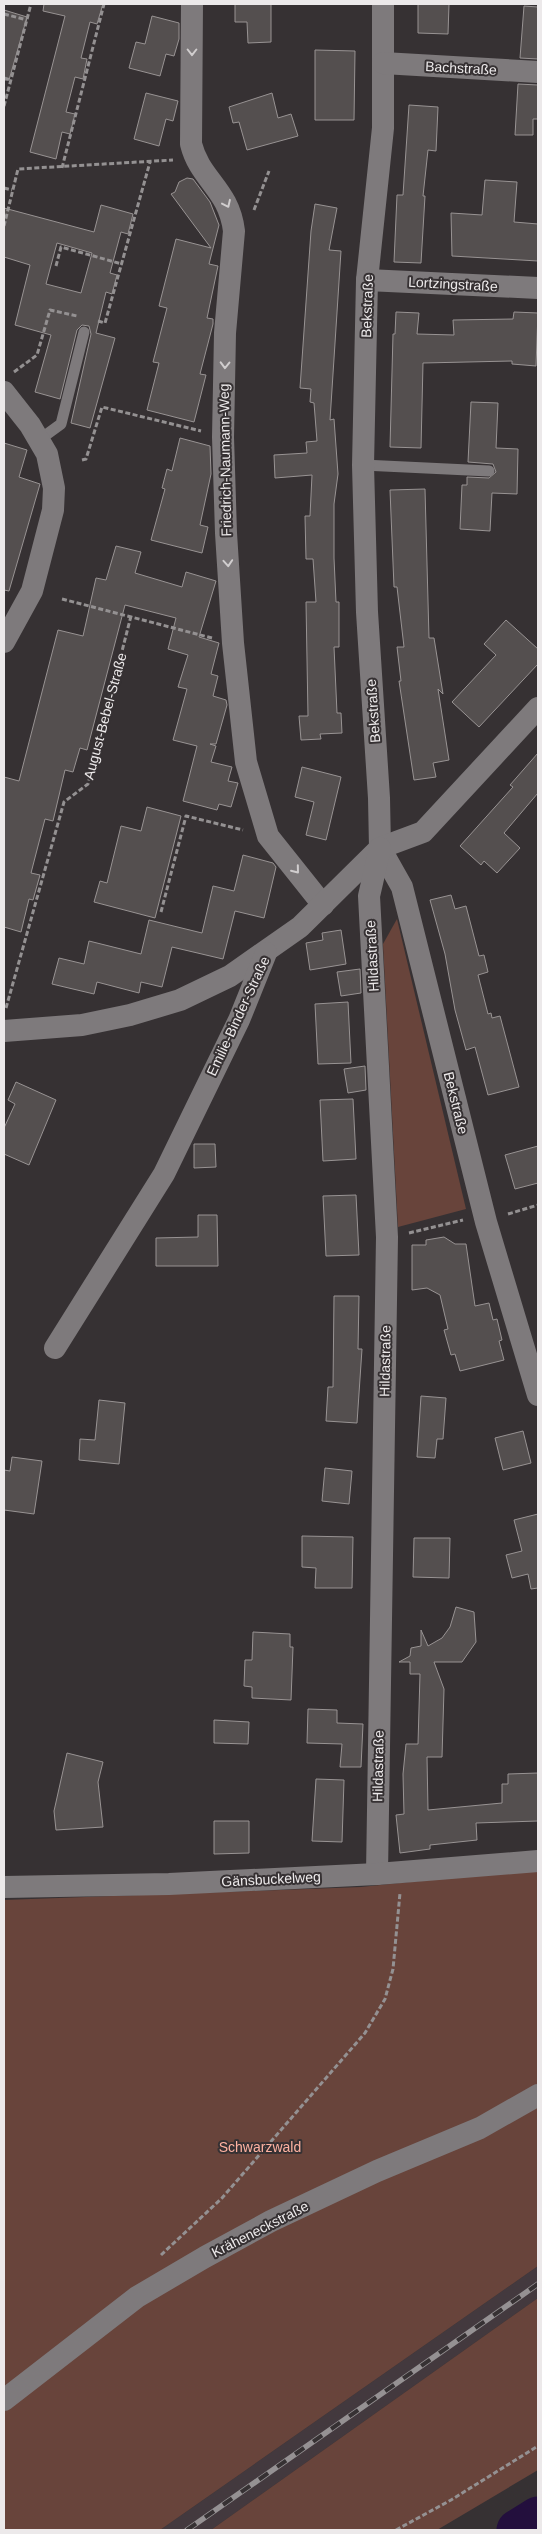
<svg xmlns="http://www.w3.org/2000/svg" width="542" height="2534" viewBox="0 0 542 2534" font-family="Helvetica,sans-serif">
<style>
.built{fill:#43393e}
.green{fill:#68443b}
.lines{fill:none;stroke-linecap:round;stroke-linejoin:round}
.river{stroke:#230f3d;stroke-width:41}
.building{fill:#544f4f;stroke:#989393;fill-rule:evenodd}
.path{stroke:#949192;stroke-width:3;stroke-dasharray:5 2.5;stroke-linecap:butt}
.lane{stroke:#7e7a7c;stroke-width:11}
.street{stroke:#7e7a7c;stroke-width:22}
.rail-casing{stroke:#959193;stroke-width:5.5}
.rail{stroke:#363133;stroke-width:4;stroke-dasharray:11;stroke-linecap:butt}
.oneway{stroke:#d0cdce}
.labels{text-anchor:middle;stroke-width:4;stroke-linejoin:round;paint-order:stroke}
.street-label{font-size:14px;fill:#ece9ea;stroke:#363133}
.park-label{font-size:14px;fill:#feb2a1;stroke:#363133}
</style>
<rect width="100%" height="100%" fill="#363133"/>
<path class="built" d="M 538,2266 L 538,2298 L 211,2530 L 160,2530 Z"/>
<g class="green">
<path d="M 397,919 L 466,1209 L 398,1227 L 383,944 Z"/>
<path d="M 538,1869 L 538,2266 L 160,2530 L 4,2530 L 4,1900 L 361,1887 Z"/>
<path d="M 538,2298 L 538,2470 L 437,2530 L 211,2530 Z"/>
</g>
<g class="lines">
<path class="river" d="M 517,2530 L 538,2517"/>
</g>
<g class="building">
<path d="M 44,4 L 103,4 L 97,24 L 90,22 L 81,58 L 87,59 L 83,79 L 75,77 L 66,112 L 75,114 L 70,134 L 62,132 L 56,159 L 30,152 L 65,16 L 43,11 Z"/>
<path d="M 235,4 L 271,4 L 271,42 L 248,43 L 247,22 L 235,22 Z"/>
<path d="M 418,4 L 449,4 L 448,34 L 418,33 Z"/>
<path d="M 524,6 L 538,7 L 538,59 L 520,58 Z"/>
<path d="M 4,10 L 27,17 L 9,80 L 4,80 Z"/>
<path d="M 152,16 L 179,23 L 179,39 L 174,56 L 166,54 L 160,76 L 129,68 L 136,42 L 145,44 Z"/>
<path d="M 315,50 L 355,51 L 354,120 L 315,120 Z"/>
<path d="M 518,84 L 538,85 L 538,119 L 533,119 L 533,135 L 515,135 Z"/>
<path d="M 146,93 L 178,101 L 173,121 L 166,119 L 159,146 L 134,139 Z"/>
<path d="M 272,93 L 278,118 L 291,114 L 298,136 L 247,150 L 239,122 L 233,123 L 229,107 Z"/>
<path d="M 409,105 L 438,107 L 436,151 L 428,150 L 423,196 L 425,196 L 421,263 L 394,262 L 397,195 L 403,195 Z"/>
<path d="M 187,178 L 193,179 L 210,202 L 219,225 L 209,264 L 218,266 L 207,318 L 213,319 L 213,324 L 200,374 L 206,375 L 194,422 L 147,410 L 159,363 L 153,362 L 167,308 L 159,306 L 176,239 L 211,248 L 171,194 L 175,192 L 179,182 Z"/>
<path d="M 485,180 L 517,182 L 514,222 L 538,224 L 538,261 L 452,256 L 451,213 L 482,215 Z"/>
<path d="M 315,204 L 337,208 L 329,250 L 341,251 L 330,420 L 334,419 L 338,474 L 334,504 L 334,558 L 336,602 L 339,602 L 339,647 L 334,647 L 337,713 L 341,713 L 342,733 L 320,734 L 321,739 L 301,740 L 299,716 L 308,716 L 306,602 L 316,602 L 313,559 L 306,559 L 305,516 L 310,516 L 312,475 L 275,478 L 274,455 L 307,453 L 306,442 L 317,441 L 314,403 L 310,402 L 311,389 L 300,388 L 311,231 Z"/>
<path d="M 101,205 L 133,214 L 128,234 L 121,232 L 110,273 L 117,275 L 112,294 L 106,292 L 96,333 L 115,338 L 90,428 L 71,423 L 91,334 L 89,326 L 82,325 L 77,330 L 60,399 L 35,392 L 51,335 L 15,325 L 30,265 L 4,257 L 4,208 L 94,232 ZM 57,243 L 92,253 L 81,293 L 46,284 Z"/>
<path d="M 396,312 L 419,313 L 417,334 L 454,335 L 453,320 L 513,319 L 514,312 L 538,313 L 536,366 L 512,364 L 512,361 L 423,363 L 421,448 L 390,447 L 393,334 L 395,334 Z"/>
<path d="M 471,402 L 498,403 L 496,448 L 518,449 L 517,494 L 492,493 L 490,531 L 460,529 L 462,485 L 467,485 L 467,477 L 489,478 L 496,472 L 493,464 L 468,462 Z"/>
<path d="M 180,438 L 210,446 L 211,474 L 200,525 L 208,527 L 202,553 L 151,540 L 165,489 L 162,488 L 167,469 L 172,471 Z"/>
<path d="M 4,443 L 27,450 L 19,477 L 40,484 L 9,591 L 4,590 Z"/>
<path d="M 425,489 L 429,638 L 434,638 L 443,694 L 438,689 L 449,760 L 433,763 L 436,777 L 414,780 L 399,681 L 401,681 L 397,647 L 404,647 L 397,587 L 394,587 L 390,490 Z"/>
<path d="M 116,546 L 141,552 L 135,573 L 182,587 L 186,572 L 216,581 L 199,637 L 219,643 L 211,674 L 218,676 L 213,696 L 226,700 L 227,705 L 216,744 L 210,744 L 216,746 L 211,762 L 232,767 L 228,781 L 238,783 L 231,807 L 219,804 L 217,810 L 183,801 L 197,746 L 173,740 L 187,689 L 178,687 L 188,655 L 168,649 L 176,618 L 125,605 L 87,750 L 80,748 L 73,772 L 65,770 L 53,821 L 45,819 L 31,873 L 40,875 L 33,900 L 29,899 L 21,932 L 4,927 L 4,777 L 19,781 L 58,630 L 83,636 L 96,578 L 106,580 Z"/>
<path d="M 506,620 L 538,649 L 538,664 L 479,727 L 452,702 L 496,655 L 484,644 Z"/>
<path d="M 538,753 L 538,793 L 504,833 L 520,848 L 497,873 L 484,861 L 481,865 L 460,846 L 513,787 L 510,785 Z"/>
<path d="M 302,767 L 341,777 L 326,840 L 306,835 L 314,802 L 295,797 Z"/>
<path d="M 147,807 L 181,816 L 155,918 L 94,902 L 100,881 L 107,883 L 121,826 L 141,831 Z"/>
<path d="M 243,855 L 273,863 L 276,867 L 264,918 L 235,911 L 223,959 L 172,947 L 162,987 L 141,982 L 139,993 L 97,982 L 94,994 L 52,984 L 59,958 L 84,964 L 89,941 L 141,954 L 149,920 L 202,933 L 213,886 L 234,891 Z"/>
<path d="M 451,895 L 455,909 L 466,906 L 479,956 L 484,955 L 488,972 L 478,975 L 488,1014 L 491,1013 L 492,1018 L 500,1016 L 519,1087 L 488,1095 L 475,1047 L 466,1050 L 455,1010 L 445,954 L 430,900 Z"/>
<path d="M 341,930 L 346,964 L 310,970 L 306,943 L 323,940 L 322,933 Z"/>
<path d="M 360,969 L 361,993 L 341,996 L 337,972 Z"/>
<path d="M 348,1002 L 351,1063 L 318,1064 L 315,1004 Z"/>
<path d="M 365,1066 L 366,1090 L 348,1093 L 344,1069 Z"/>
<path d="M 16,1082 L 56,1100 L 29,1165 L 4,1154 L 4,1128 L 15,1104 L 8,1100 Z"/>
<path d="M 353,1099 L 356,1159 L 323,1161 L 320,1100 Z"/>
<path d="M 194,1144 L 215,1144 L 216,1167 L 194,1168 Z"/>
<path d="M 538,1146 L 538,1183 L 515,1189 L 505,1155 Z"/>
<path d="M 356,1195 L 359,1255 L 326,1256 L 323,1196 Z"/>
<path d="M 198,1215 L 217,1215 L 218,1266 L 156,1266 L 156,1238 L 198,1237 Z"/>
<path d="M 444,1237 L 455,1244 L 466,1244 L 475,1306 L 489,1303 L 493,1320 L 497,1319 L 502,1340 L 499,1341 L 504,1360 L 460,1371 L 455,1354 L 451,1355 L 444,1330 L 448,1329 L 440,1295 L 427,1288 L 412,1290 L 412,1245 L 426,1245 L 426,1240 Z"/>
<path d="M 334,1296 L 359,1296 L 358,1349 L 362,1349 L 357,1423 L 326,1421 L 328,1387 L 333,1387 Z"/>
<path d="M 421,1396 L 446,1398 L 443,1439 L 437,1439 L 435,1458 L 417,1457 Z"/>
<path d="M 99,1400 L 125,1403 L 119,1464 L 79,1460 L 80,1439 L 95,1440 Z"/>
<path d="M 523,1431 L 531,1463 L 503,1470 L 495,1438 Z"/>
<path d="M 12,1457 L 42,1461 L 34,1514 L 4,1510 L 4,1470 L 10,1471 Z"/>
<path d="M 325,1468 L 352,1471 L 349,1504 L 322,1501 Z"/>
<path d="M 538,1514 L 538,1588 L 531,1589 L 528,1574 L 512,1578 L 506,1555 L 522,1551 L 514,1520 Z"/>
<path d="M 302,1536 L 353,1537 L 352,1588 L 315,1588 L 316,1568 L 302,1567 Z"/>
<path d="M 414,1538 L 450,1538 L 449,1578 L 413,1577 Z"/>
<path d="M 456,1607 L 474,1612 L 476,1642 L 462,1662 L 434,1662 L 444,1689 L 442,1757 L 427,1757 L 428,1810 L 502,1803 L 502,1784 L 508,1784 L 508,1774 L 538,1773 L 538,1821 L 476,1823 L 477,1840 L 430,1845 L 430,1849 L 400,1853 L 396,1815 L 404,1814 L 403,1774 L 406,1744 L 418,1744 L 420,1674 L 410,1674 L 410,1662 L 399,1662 L 410,1656 L 411,1648 L 421,1646 L 421,1630 L 428,1646 L 442,1638 L 450,1627 Z"/>
<path d="M 253,1632 L 290,1634 L 290,1647 L 293,1647 L 291,1700 L 252,1698 L 252,1687 L 244,1686 L 245,1660 L 252,1660 Z"/>
<path d="M 308,1709 L 337,1710 L 337,1723 L 363,1724 L 361,1767 L 340,1767 L 342,1744 L 307,1743 Z"/>
<path d="M 214,1720 L 249,1722 L 248,1744 L 214,1743 Z"/>
<path d="M 67,1753 L 103,1762 L 98,1782 L 103,1827 L 56,1830 L 54,1811 Z"/>
<path d="M 316,1779 L 344,1780 L 342,1842 L 312,1841 Z"/>
<path d="M 214,1821 L 249,1821 L 249,1853 L 214,1854 Z"/>
</g>
<g class="lines">
<g class="path">
<path d="M 4,14 L 27,20"/>
<path d="M 4,78 L 11,80"/>
<path d="M 4,106 L 31,4"/>
<path d="M 62,168 L 104,4"/>
<path d="M 4,188 L 12,190"/>
<path d="M 254,210 L 269,171"/>
<path d="M 4,226 L 18,169 L 173,160"/>
<path d="M 56,266 L 61,247 L 122,264"/>
<path d="M 98,321 L 105,323 L 150,162"/>
<path d="M 14,372 L 37,355 L 50,310 L 77,316"/>
<path d="M 82,460 L 86,459 L 102,407 L 201,431"/>
<path d="M 62,599 L 212,638"/>
<path d="M 161,912 L 186,816 L 243,830"/>
<path d="M 6,1008 L 64,802 L 88,784 L 131,616"/>
<path d="M 508,1214 L 538,1205"/>
<path d="M 409,1233 L 463,1220"/>
<path d="M 161,2255 L 222,2198 L 365,2033 L 385,1999 L 393,1969 L 400,1893"/>
<path d="M 396,2530 L 451,2500 L 538,2446"/>
</g>
<g class="lane">
<path d="M 39,440 L 61,424 L 84,332"/>
<path d="M 363,465 L 489,471"/>
</g>
<g class="street">
<path d="M 192,4 L 191,144 C 200,180 229,189 234,231 L 225,333 L 223,437 L 226,533 L 233,643 L 246,762 L 268,836 L 323,905"/>
<path d="M 383,4 L 383,128 L 367,280 L 363,465 L 367,612 L 379,798 L 380,848 L 402,887 L 486,1222 L 538,1395"/>
<path d="M 383,63 L 538,72"/>
<path d="M 367,280 L 538,288"/>
<path d="M 4,392 L 30,425 L 47,454 L 54,488 L 53,510 L 32,591 L 4,642"/>
<path d="M 4,1031 L 82,1025 L 130,1015 L 180,1000 L 230,976 L 300,927 L 380,848 L 423,832 L 538,708"/>
<path d="M 55,1348 L 164,1174 L 239,1020 L 266,953"/>
<path d="M 377,1874 L 387,1237 L 369,896 L 380,848"/>
<path d="M 4,1887 L 169,1884 L 377,1874 L 538,1861"/>
<path d="M 4,2400 L 137,2297 L 205,2257 L 271,2221 L 377,2171 L 480,2128 L 538,2095"/>
</g>
<defs>
<path id="rail" d="M 187,2530 L 538,2284"/>
</defs>
<use href="#rail" class="rail-casing"/>
<use href="#rail" class="rail"/>
</g>
<defs><path id="oneway-chevron" d="M-2-3.5L2.5 0L-2 3.5" fill="none" stroke-width="1.6" stroke-linecap="round" stroke-linejoin="round" transform="scale(1.25)"/></defs>
<g class="oneway">
<use href="#oneway-chevron" transform="translate(192 52) rotate(90)"/>
<use href="#oneway-chevron" transform="translate(227 204) rotate(65)"/>
<use href="#oneway-chevron" transform="translate(225 365) rotate(91)"/>
<use href="#oneway-chevron" transform="translate(228 563) rotate(86)"/>
<use href="#oneway-chevron" transform="translate(296 870) rotate(51)"/>
</g>
<g class="labels">
<g class="street-label">
<text transform="translate(461 68) rotate(3)" y="5">Bachstraße</text>
<text transform="translate(453 284) rotate(3)" y="5">Lortzingstraße</text>
<text transform="translate(367 306) rotate(-88)" y="5">Bekstraße</text>
<text transform="translate(225 460) rotate(-91)" y="5">Friedrich-Naumann-Weg</text>
<text transform="translate(373 711) rotate(-94)" y="5">Bekstraße</text>
<text transform="translate(105 716) rotate(-75)" y="5">August-Bebel-Straße</text>
<text transform="translate(372 956) rotate(-93)" y="5">Hildastraße</text>
<text transform="translate(238 1016) rotate(-65)" y="5">Emilie-Binder-Straße</text>
<text transform="translate(456 1103) rotate(76)" y="5">Bekstraße</text>
<text transform="translate(385 1361) rotate(-89)" y="5">Hildastraße</text>
<text transform="translate(378 1766) rotate(-89)" y="5">Hildastraße</text>
<text transform="translate(271 1879) rotate(-3)" y="5">Gänsbuckelweg</text>
<text transform="translate(260 2229) rotate(-27)" y="5">Kräheneckstraße</text>
</g>
<g class="park-label">
<text x="260" y="2152">Schwarzwald</text>
</g>
</g>
<rect width="542" height="2534" fill="none" stroke="#ece9ea" stroke-width="10"/>
</svg>
